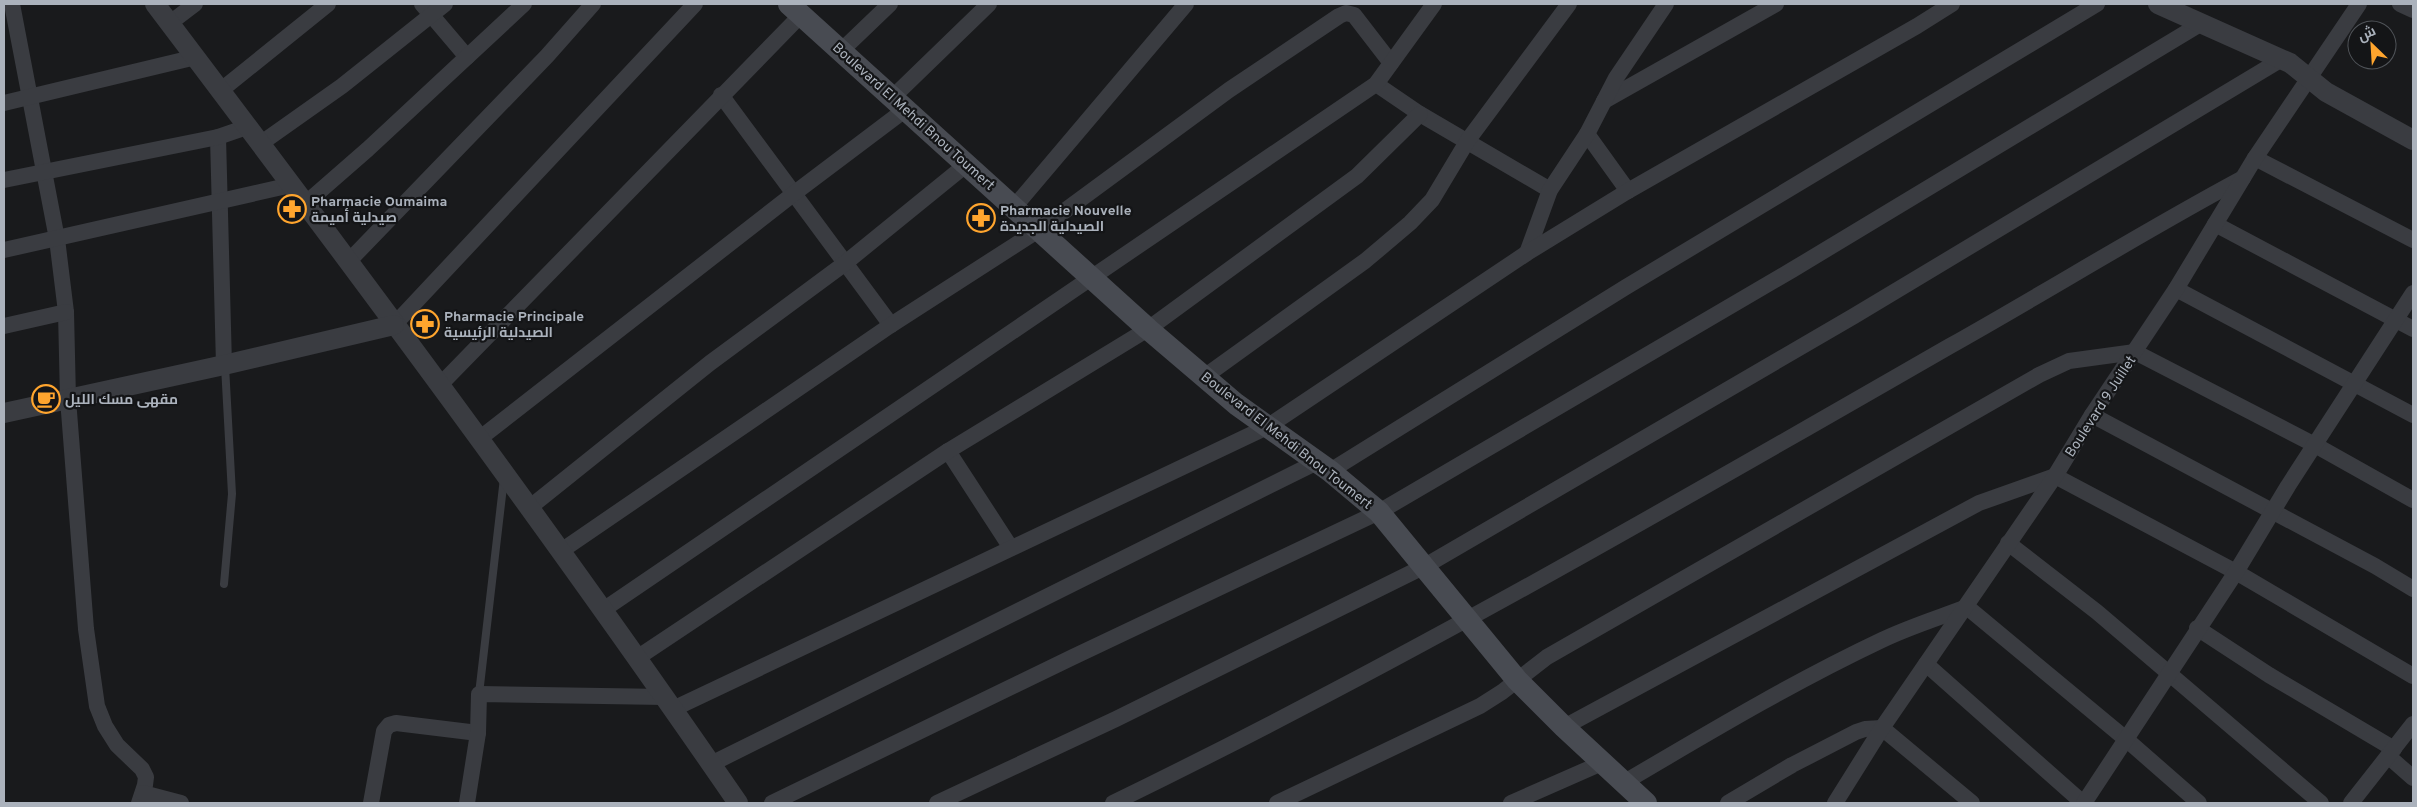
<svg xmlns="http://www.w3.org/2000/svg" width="2417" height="807" viewBox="0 0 2417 807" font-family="Overpass,Cairo,sans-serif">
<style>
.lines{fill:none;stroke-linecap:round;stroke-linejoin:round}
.service{stroke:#3a3c41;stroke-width:8}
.minor{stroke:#3a3c41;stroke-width:16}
.tertiary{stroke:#3a3c41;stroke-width:20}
.secondary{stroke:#484b52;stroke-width:22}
.labels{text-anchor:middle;stroke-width:4.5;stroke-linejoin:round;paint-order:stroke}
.street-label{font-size:14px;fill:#abb2bc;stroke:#141517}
.poi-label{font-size:14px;font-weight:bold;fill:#abb2bc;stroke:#141517;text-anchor:start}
</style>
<rect width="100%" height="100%" fill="#191a1c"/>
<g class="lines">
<g class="service">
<path d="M 224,584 L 232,494 L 225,366"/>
<path d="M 479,694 L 504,478"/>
</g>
<g class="minor">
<path d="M 12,4 L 57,239 L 66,312 L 68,399 L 86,629 L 97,706 L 105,726 L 117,745 L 142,769 L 146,777 L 145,785 L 139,803"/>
<path d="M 422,4 L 467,57"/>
<path d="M 2400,4 L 2413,10"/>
<path d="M 170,23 L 195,4"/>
<path d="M 842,50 L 890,4"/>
<path d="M 1376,84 L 1420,114 L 1550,190"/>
<path d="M 220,91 L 328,4"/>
<path d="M 721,95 L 891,325"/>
<path d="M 893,97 L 989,4"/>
<path d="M 1604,101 L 1776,4"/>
<path d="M 4,103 L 196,57"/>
<path d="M 1587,134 L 1628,191"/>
<path d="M 218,137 L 224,365"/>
<path d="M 260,144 L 342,86 L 445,4"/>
<path d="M 2255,158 L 2413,240"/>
<path d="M 4,180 L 218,137 L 247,127"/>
<path d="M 305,204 L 368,149 L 524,4"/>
<path d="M 1015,206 L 1186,4"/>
<path d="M 2215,224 L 2413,329"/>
<path d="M 4,250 L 291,185"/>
<path d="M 1527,253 L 1550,190 L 1587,134 L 1616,78 L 1666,4"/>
<path d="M 348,262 L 547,56 L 593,4"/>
<path d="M 2176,289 L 2413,415"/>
<path d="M 394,325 L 695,4"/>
<path d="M 4,326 L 66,312"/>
<path d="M 1204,377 L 1365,261 L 1410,223 L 1432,200 L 1468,140 L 1569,4"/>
<path d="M 440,385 L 801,15"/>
<path d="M 2092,415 L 2375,566 L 2413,589"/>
<path d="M 479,439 L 792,195 L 906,109"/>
<path d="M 948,451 L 1011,548"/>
<path d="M 1330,471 L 1626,287 L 2097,4"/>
<path d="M 529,508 L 710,363 L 844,264 L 967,164"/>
<path d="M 2008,543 L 2097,612 L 2321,803"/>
<path d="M 561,551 L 891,325 L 1040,229 L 1229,90 L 1339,16 L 1346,13 L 1354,15 L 1391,63"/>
<path d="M 603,610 L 1376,84 L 1434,4"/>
<path d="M 2197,628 L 2269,675 L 2394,749"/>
<path d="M 637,658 L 948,451 L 1148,329 L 1357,176 L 1420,114"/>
<path d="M 1926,664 L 2083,803"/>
<path d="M 673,709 L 1267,427 L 1527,253 L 1628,191 L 1917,26 L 1952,4"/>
<path d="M 1564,727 L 1979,503 L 2055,476 L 2236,572 L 2413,676"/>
<path d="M 2388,756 L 2413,778"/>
<path d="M 711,764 L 1317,462"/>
<path d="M 1623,783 C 1708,733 1793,682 1882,640 C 1909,627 1938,618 1967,607 L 2127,740 L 2199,803"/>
<path d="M 143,793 L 181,803"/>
<path d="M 371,803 L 384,731 L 389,725 L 396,723 L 478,733"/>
<path d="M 467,803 L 478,733 L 479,694 L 665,697"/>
<path d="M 772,803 L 1073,657 L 1379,512 L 1792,270 L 2202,23"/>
<path d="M 937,803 L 1116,719 L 1425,566 L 1854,316 L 2282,59"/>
<path d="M 1113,803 C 1399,664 1675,504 1950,346 C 2048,291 2144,231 2243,178"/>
<path d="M 1277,803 L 1480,706 L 1502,692 L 1547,657 L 2039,375 L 2069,361 L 2135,352 L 2315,445 L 2413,500"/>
<path d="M 1511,803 L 1602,763"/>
<path d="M 1728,803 L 1792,765 L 1856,732 L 1865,729 L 1882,728 L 1972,803"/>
<path d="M 1835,803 L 1882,728 L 2055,476 L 2092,415 L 2176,289 L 2255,158 L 2359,4"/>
<path d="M 2084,803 L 2236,572 L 2288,486 L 2413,293"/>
<path d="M 2351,803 L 2413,724"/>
</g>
<g class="tertiary">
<path d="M 155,4 C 354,267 551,531 738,803"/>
<path d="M 2158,4 L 2290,63 L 2326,92 L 2413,140"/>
<path d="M 4,413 L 224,365 L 394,325"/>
</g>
<path class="secondary" d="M 789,4 L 1148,329 L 1236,404 L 1330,471 L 1379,512 L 1517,680 L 1564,727 L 1646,803"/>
</g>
<defs>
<symbol id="pharmacy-ring" viewBox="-11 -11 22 22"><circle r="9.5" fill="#141517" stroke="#ffa52e" stroke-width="1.5"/><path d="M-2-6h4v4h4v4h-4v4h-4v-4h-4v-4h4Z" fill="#ffa52e"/></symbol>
<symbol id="cafe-ring" viewBox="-11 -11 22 22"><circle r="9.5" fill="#141517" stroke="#ffa52e" stroke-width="1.5"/><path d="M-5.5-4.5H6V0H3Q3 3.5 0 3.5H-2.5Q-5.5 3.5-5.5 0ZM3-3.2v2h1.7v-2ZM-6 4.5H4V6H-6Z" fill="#ffa52e"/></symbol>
</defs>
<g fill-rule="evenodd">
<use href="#pharmacy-ring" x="276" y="193" width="32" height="32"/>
<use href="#pharmacy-ring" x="965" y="202" width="32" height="32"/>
<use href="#pharmacy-ring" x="409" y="308" width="32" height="32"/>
<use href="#cafe-ring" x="30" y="383" width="32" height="32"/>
</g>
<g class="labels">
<g class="street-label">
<text transform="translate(914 116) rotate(42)" y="5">Boulevard El Mehdi Bnou Toumert</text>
<text transform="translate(2100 406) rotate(-57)" y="5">Boulevard 9 Juillet</text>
<text transform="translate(1287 440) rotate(38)" y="5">Boulevard El Mehdi Bnou Toumert</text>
</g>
<g class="poi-label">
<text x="311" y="206">Pharmacie Oumaima<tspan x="311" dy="16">صيدلية أميمة</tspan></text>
<text x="1000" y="215">Pharmacie Nouvelle<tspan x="1000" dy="16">الصيدلية الجديدة</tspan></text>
<text x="444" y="321">Pharmacie Principale<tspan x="444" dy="16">الصيدلية الرئيسية</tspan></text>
<text x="65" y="404">مقهى مسك الليل</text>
</g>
</g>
<rect width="2417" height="807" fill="none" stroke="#abb2bc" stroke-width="10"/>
<g transform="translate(2372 45) rotate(335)"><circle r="24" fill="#141517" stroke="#505459"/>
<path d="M0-4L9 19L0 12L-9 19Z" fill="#ffa52e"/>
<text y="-8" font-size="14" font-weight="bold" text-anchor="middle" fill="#abb2bc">ش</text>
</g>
</svg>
